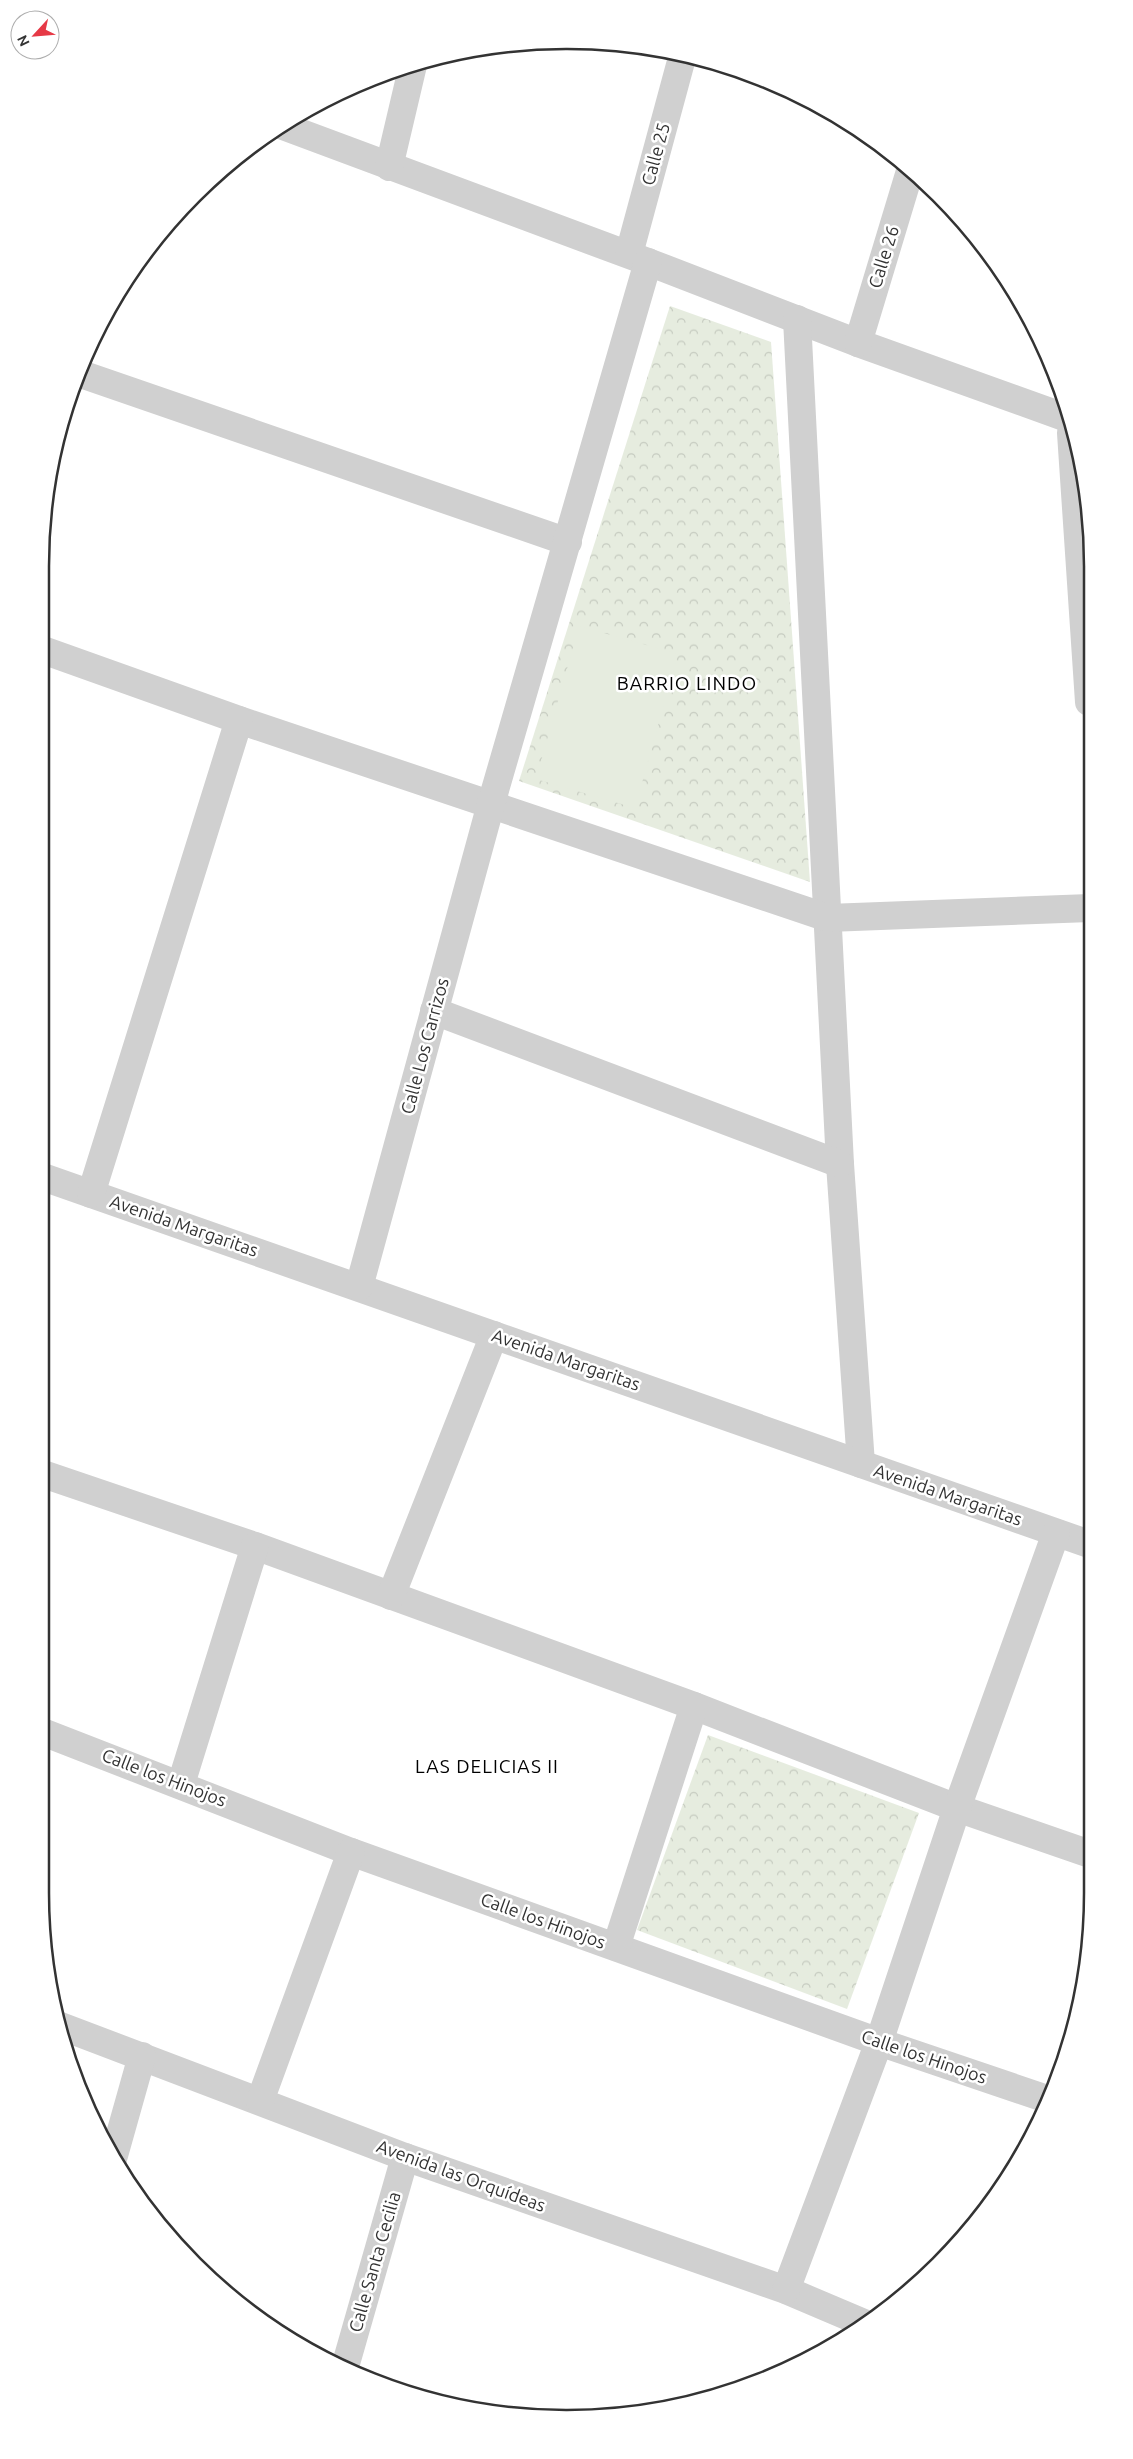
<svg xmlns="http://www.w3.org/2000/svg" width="1133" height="2459" viewBox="0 0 1133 2459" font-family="Ubuntu,sans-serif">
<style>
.forest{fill:url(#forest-crowns)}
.pitch{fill:#e6ecdf}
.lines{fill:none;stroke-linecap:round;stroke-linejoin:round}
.minor{stroke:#d0d0d0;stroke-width:28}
.labels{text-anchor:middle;stroke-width:5;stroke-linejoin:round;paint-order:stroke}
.street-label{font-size:18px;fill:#333;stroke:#fff}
.neighbourhood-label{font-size:19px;letter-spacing:1px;fill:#000;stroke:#fff}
.rim{fill:none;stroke:#333;stroke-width:2.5}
</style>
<defs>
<pattern id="forest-crowns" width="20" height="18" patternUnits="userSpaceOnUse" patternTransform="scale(1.25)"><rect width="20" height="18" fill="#e6ecdf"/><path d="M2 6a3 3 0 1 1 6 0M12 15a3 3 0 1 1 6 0" fill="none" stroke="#c6cbc0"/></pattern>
</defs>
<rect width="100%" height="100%" fill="#fff"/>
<g class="forest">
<path d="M 670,306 L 771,342 L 810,882 L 519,781 Z"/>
<path d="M 708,1735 L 919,1813 L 847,2009 L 637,1930 Z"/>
</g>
<path class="pitch" d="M 579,626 L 678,654 L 635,808 L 536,779 Z"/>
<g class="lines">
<g class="minor">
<path d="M 280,125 L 648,262 L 858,343 L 1067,418"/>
<path d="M 389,167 L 413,65"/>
<path d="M 629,254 L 683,54"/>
<path d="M 797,319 L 840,1164 L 861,1464"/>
<path d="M 858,343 L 910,171"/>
<path d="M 78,373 L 568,542"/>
<path d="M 1071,433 L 1089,702"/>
<path d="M 40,649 L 239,720 L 828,918 L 1090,908"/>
<path d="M 434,1011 L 840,1164"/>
<path d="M 40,1176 L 1092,1545"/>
<path d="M 91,1194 L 239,720"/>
<path d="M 359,1287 L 491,804 L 648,262"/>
<path d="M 40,1473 L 255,1546 L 694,1706 L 957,1808 L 1093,1855"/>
<path d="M 391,1596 L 494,1335"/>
<path d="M 40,1731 L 351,1852 L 879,2042 L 1050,2100"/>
<path d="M 181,1784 L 255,1546"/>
<path d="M 616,1947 L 694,1706"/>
<path d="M 58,2025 L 405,2157 L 786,2290 L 866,2324"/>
<path d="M 260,2101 L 351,1852"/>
<path d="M 113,2159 L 142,2056"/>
<path d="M 786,2290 L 879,2042 L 957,1808 L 1056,1533"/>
<path d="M 345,2367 L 405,2157"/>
</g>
</g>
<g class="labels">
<g class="street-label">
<text transform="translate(656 154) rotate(-75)" y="6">Calle 25</text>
<text transform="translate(884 257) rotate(-73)" y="6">Calle 26</text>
<text transform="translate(425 1046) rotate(-75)" y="6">Calle Los Carrizos</text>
<text transform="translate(184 1226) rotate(19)" y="6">Avenida Margaritas</text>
<text transform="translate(566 1360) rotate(19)" y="6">Avenida Margaritas</text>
<text transform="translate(948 1495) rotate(19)" y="6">Avenida Margaritas</text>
<text transform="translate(164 1778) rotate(21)" y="6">Calle los Hinojos</text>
<text transform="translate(543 1921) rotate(20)" y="6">Calle los Hinojos</text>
<text transform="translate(924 2057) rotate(19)" y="6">Calle los Hinojos</text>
<text transform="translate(461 2176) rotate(20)" y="6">Avenida las Orquídeas</text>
<text transform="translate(375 2262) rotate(-74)" y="6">Calle Santa Cecilia</text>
</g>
<g class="neighbourhood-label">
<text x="687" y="690">BARRIO LINDO</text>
<text x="487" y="1773">LAS DELICIAS II</text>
</g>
</g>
<path d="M0 0H1133V2459H0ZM566 49H567A517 517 0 0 1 1084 566V1893A517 517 0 0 1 567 2410H566A517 517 0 0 1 49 1893V566A517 517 0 0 1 566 49Z" fill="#fff" fill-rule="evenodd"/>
<path class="rim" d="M566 49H567A517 517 0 0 1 1084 566V1893A517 517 0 0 1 567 2410H566A517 517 0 0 1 49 1893V566A517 517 0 0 1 566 49Z"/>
<g transform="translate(35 35) rotate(244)"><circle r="24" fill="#ffffff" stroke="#adadad"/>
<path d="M0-4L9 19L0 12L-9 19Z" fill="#e63946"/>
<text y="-8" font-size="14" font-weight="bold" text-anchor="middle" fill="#333333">N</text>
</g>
</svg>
